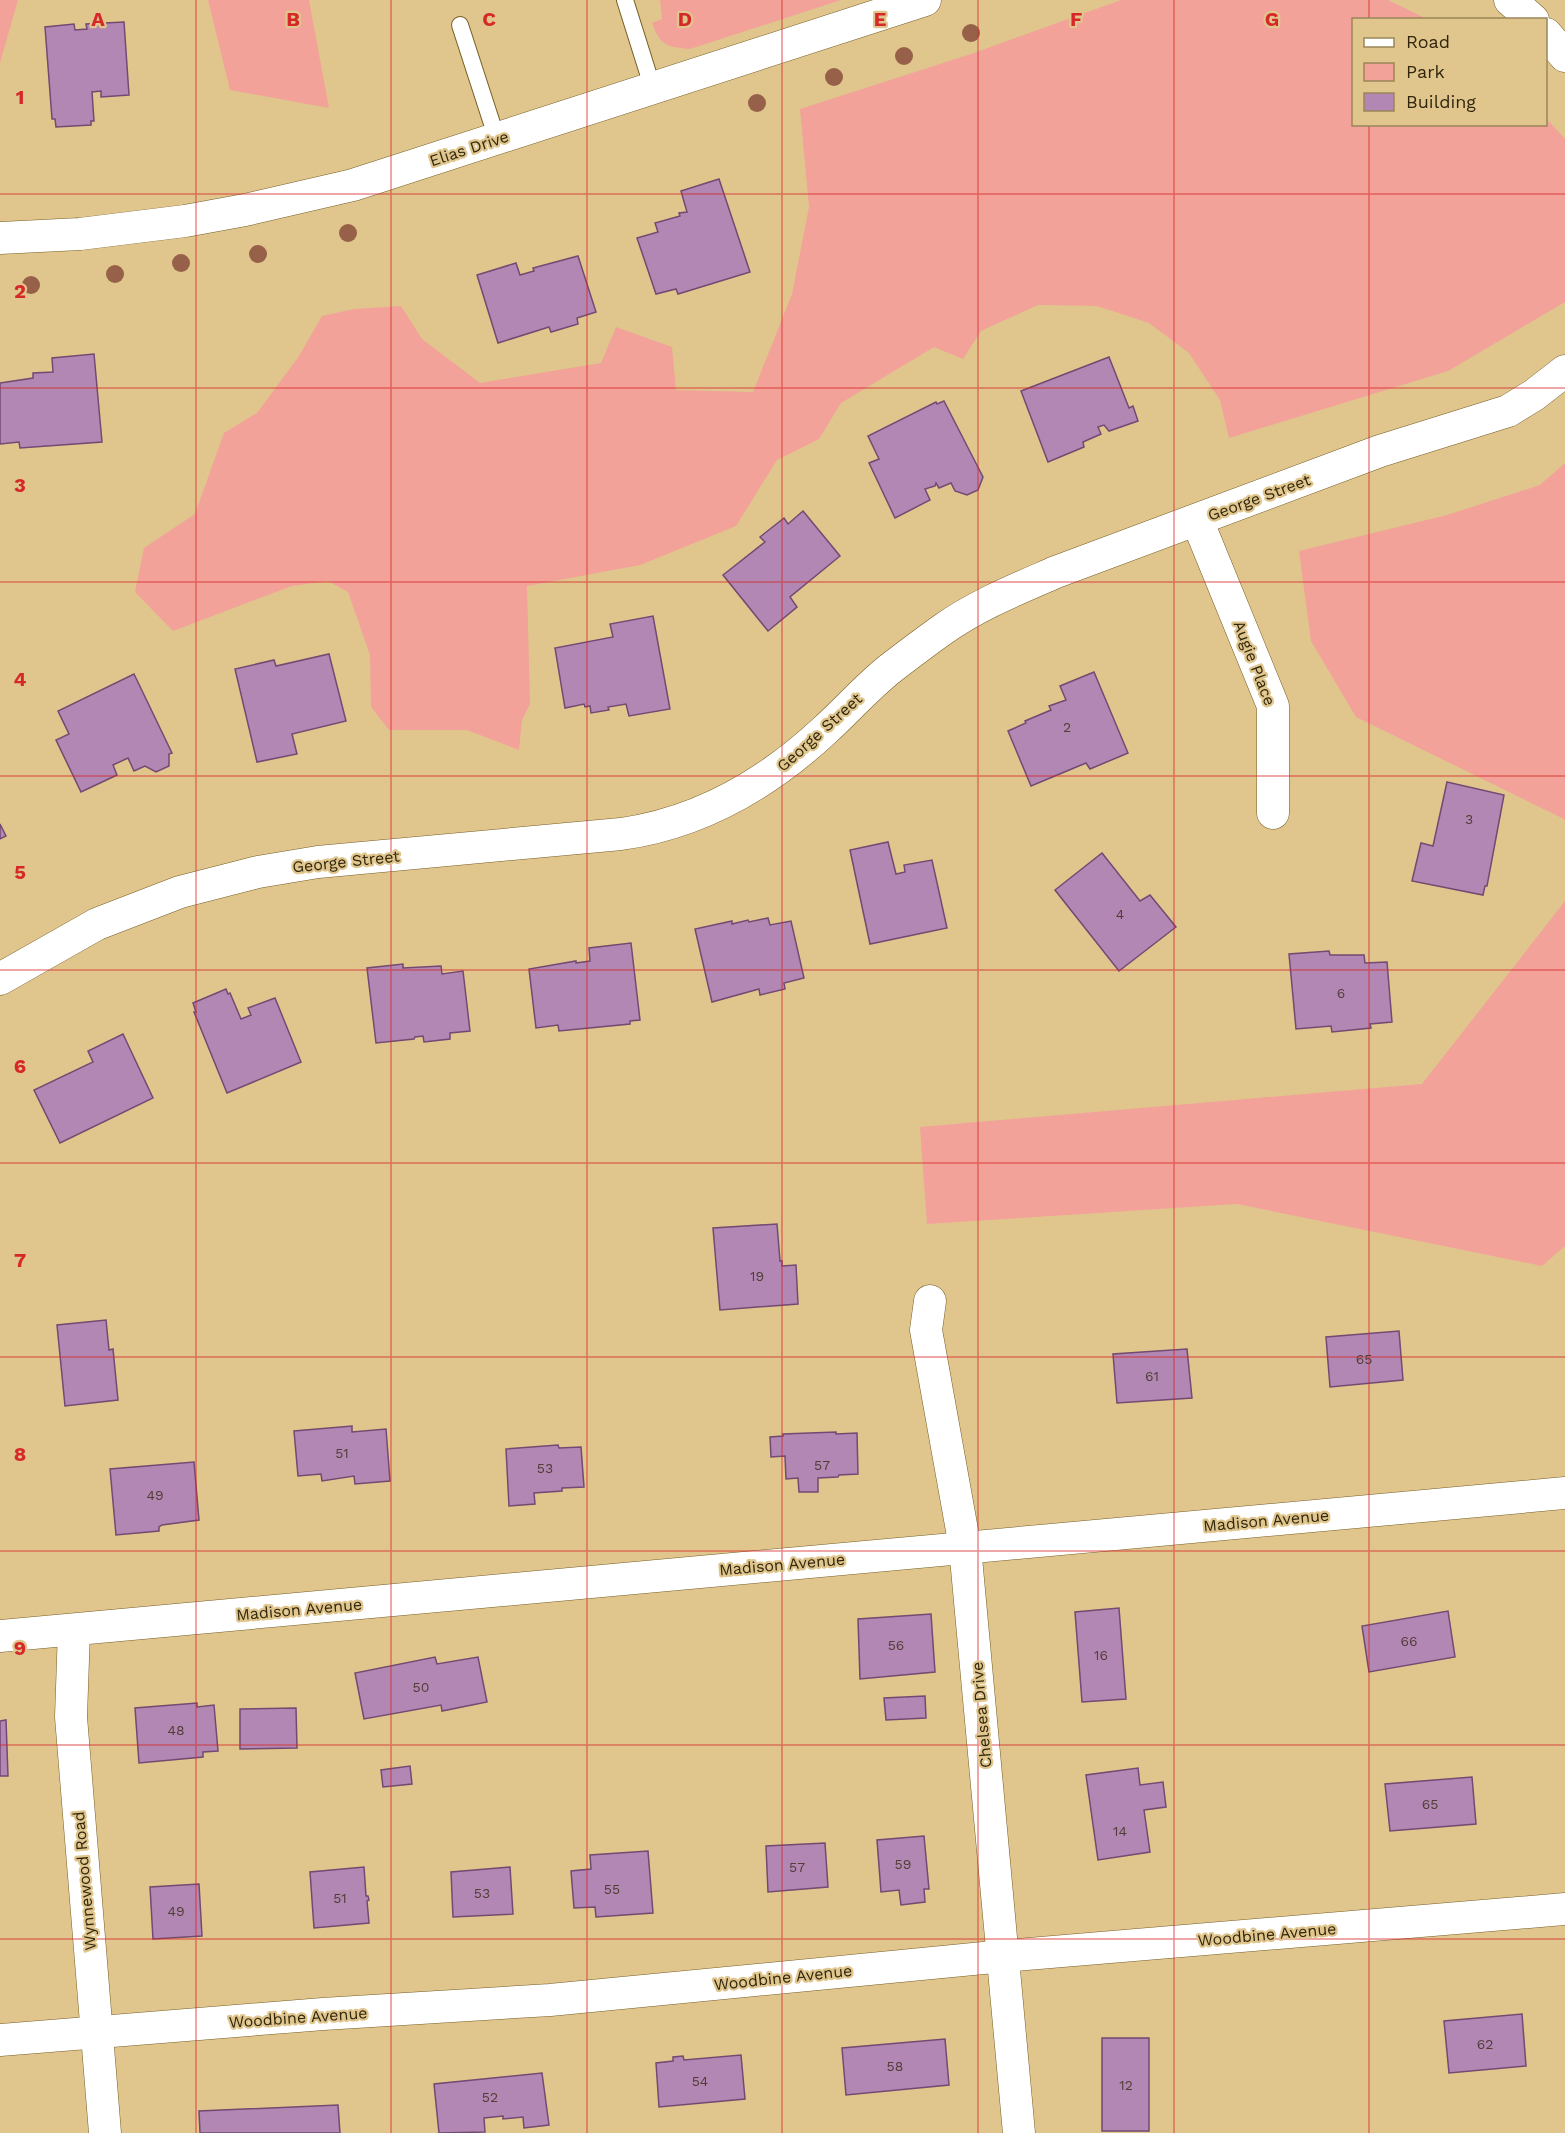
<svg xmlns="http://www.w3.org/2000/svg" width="1565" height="2133" viewBox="0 0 1565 2133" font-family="'Work Sans',sans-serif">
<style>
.green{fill:#f2a299}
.building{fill:#b387b3;stroke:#724a72;stroke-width:1.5}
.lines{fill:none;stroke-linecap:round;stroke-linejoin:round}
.lane-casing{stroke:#765e26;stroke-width:18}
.street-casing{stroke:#765e26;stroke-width:33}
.lane{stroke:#fff;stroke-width:16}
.street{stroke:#fff;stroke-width:32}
.tree{fill:#966148}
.grid{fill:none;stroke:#d62828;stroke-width:1.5;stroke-opacity:0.55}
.labels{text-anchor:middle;stroke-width:4.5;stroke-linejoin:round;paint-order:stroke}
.number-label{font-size:14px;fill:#513e37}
.street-label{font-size:16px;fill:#30260e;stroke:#e0c68d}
.grid-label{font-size:20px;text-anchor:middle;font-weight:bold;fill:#d62828;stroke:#e0c68d;stroke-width:4.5;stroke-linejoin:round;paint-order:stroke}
</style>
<rect width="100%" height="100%" fill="#e0c68d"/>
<g class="green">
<path d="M 0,0 L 18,0 L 0,63 Z"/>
<path d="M 208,0 L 309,0 L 329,108 L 230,90 Z"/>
<path d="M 660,0 L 841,0 L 690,49 C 668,47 660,46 652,23 L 662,19 Z"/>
<path d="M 1121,0 L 1388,0 L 1427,19 L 1354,20 L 1354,124 L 1546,124 L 1546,118 L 1565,139 L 1565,302 L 1448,371 L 1229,438 L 1220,400 L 1189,353 L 1149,323 L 1097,306 L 1038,305 L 981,331 L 963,359 L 934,347 L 841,403 L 819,439 L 777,460 L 736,526 L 640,565 L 527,586 L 530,704 L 522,720 L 519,750 L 467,730 L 389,730 L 371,707 L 370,655 L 348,592 L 328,581 L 292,586 L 173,631 L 135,592 L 144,548 L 195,514 L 224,433 L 257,413 L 299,356 L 322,316 L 354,309 L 401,306 L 422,339 L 480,383 L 601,363 L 616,327 L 672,347 L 676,390 L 753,392 L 792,294 L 809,207 L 800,109 L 971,54 Z"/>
<path d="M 1565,463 L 1565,821 L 1564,819 L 1356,717 L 1311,641 L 1299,551 L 1447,515 L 1540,485 Z"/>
<path d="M 1565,901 L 1565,1246 L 1542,1266 L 1237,1204 L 927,1224 L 920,1127 L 1422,1084 Z"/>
</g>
<g class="building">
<path d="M 124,22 L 129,95 L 101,97 L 101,91 L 92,92 L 94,121 L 91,121 L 91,125 L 56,127 L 55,119 L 52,119 L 45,27 L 74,24 L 75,30 L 87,29 L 86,24 Z"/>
<path d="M 719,179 L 750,272 L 678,294 L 676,289 L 656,294 L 637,238 L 658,232 L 655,223 L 680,216 L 679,213 L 687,212 L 681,191 Z"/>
<path d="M 578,256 L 596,312 L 577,318 L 578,324 L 551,332 L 549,327 L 498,343 L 477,275 L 516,263 L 520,275 L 534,271 L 533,268 Z"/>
<path d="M 94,354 L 102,442 L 20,448 L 19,442 L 0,444 L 0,383 L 33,378 L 33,373 L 53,372 L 52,358 Z"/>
<path d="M 1109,357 L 1129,408 L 1133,406 L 1138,421 L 1109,431 L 1104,425 L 1098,427 L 1101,434 L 1083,442 L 1084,447 L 1048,462 L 1021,391 Z"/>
<path d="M 944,401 L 983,477 L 978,490 L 967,495 L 955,491 L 951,483 L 939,488 L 936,483 L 935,486 L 925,489 L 930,500 L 895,518 L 869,463 L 879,459 L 868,436 L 936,402 L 937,404 Z"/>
<path d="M 803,511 L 840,556 L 790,597 L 797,607 L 768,631 L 723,575 L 765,542 L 760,537 L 784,518 L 788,524 Z"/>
<path d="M 653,616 L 670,709 L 629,716 L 626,704 L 608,707 L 609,710 L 591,713 L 590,706 L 585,707 L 584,704 L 565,708 L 555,648 L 613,637 L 610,624 Z"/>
<path d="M 329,654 L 346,721 L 292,734 L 297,754 L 257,762 L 235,669 L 274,660 L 276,666 Z"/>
<path d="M 1094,672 L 1128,753 L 1090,769 L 1086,763 L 1031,786 L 1008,731 L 1026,723 L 1025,721 L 1051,710 L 1049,706 L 1066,700 L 1060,686 Z"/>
<path d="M 134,674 L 172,753 L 169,754 L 169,766 L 156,772 L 145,766 L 134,771 L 128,758 L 113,765 L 117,775 L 81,792 L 56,740 L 69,734 L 58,711 Z"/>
<path d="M 1447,782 L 1504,795 L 1487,886 L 1485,886 L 1483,895 L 1412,881 L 1421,843 L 1433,846 Z"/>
<path d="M 0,824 L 6,836 L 0,839 Z"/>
<path d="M 888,842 L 896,874 L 905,872 L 904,865 L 932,860 L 947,928 L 870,944 L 850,850 Z"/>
<path d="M 1102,853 L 1140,901 L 1150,895 L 1176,927 L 1119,971 L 1055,890 Z"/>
<path d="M 768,918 L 770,925 L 791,921 L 804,978 L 784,983 L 785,989 L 760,995 L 759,989 L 712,1002 L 695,929 L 732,921 L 732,924 L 748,920 L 749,922 Z"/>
<path d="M 631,943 L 640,1020 L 630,1021 L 630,1024 L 559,1031 L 558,1025 L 536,1028 L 529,969 L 576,961 L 576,963 L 590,961 L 589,948 Z"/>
<path d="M 1329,951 L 1330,955 L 1364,955 L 1365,963 L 1387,962 L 1392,1022 L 1370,1024 L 1371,1028 L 1332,1032 L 1331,1026 L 1296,1029 L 1289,954 Z"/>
<path d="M 403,964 L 403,968 L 441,966 L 442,974 L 463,971 L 470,1031 L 450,1033 L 450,1039 L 424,1042 L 423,1036 L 415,1037 L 414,1039 L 376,1043 L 367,968 Z"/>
<path d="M 226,989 L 228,994 L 230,993 L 241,1019 L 251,1015 L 248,1008 L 275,998 L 301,1062 L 227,1093 L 194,1012 L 196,1012 L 193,1003 Z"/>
<path d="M 123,1034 L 153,1098 L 60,1143 L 34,1090 L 93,1062 L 88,1051 Z"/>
<path d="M 777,1224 L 780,1261 L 782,1261 L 782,1266 L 796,1265 L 798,1304 L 720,1310 L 713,1228 Z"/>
<path d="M 106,1320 L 109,1350 L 113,1349 L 118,1400 L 65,1406 L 57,1325 Z"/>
<path d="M 1399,1331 L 1403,1380 L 1330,1387 L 1326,1337 Z"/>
<path d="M 1187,1349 L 1192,1398 L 1117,1403 L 1113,1354 Z"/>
<path d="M 352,1426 L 352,1432 L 386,1429 L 390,1481 L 355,1484 L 354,1476 L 322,1481 L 321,1474 L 298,1476 L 294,1431 Z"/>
<path d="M 836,1432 L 836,1434 L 857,1433 L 858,1474 L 839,1475 L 838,1477 L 818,1478 L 818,1492 L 799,1492 L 798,1478 L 786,1479 L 785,1456 L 771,1457 L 770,1437 L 783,1436 L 783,1434 Z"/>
<path d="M 558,1445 L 559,1448 L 581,1447 L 584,1487 L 562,1488 L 562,1491 L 534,1493 L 535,1504 L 509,1506 L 506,1449 Z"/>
<path d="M 194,1462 L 199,1520 L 162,1525 L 159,1527 L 159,1531 L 116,1535 L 110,1469 Z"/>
<path d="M 1119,1608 L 1126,1699 L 1082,1702 L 1075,1612 Z"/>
<path d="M 1448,1611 L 1455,1657 L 1369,1672 L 1362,1626 Z"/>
<path d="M 931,1614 L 935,1672 L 860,1679 L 858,1619 Z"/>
<path d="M 435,1657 L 437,1664 L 478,1657 L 487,1702 L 442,1711 L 441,1705 L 364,1719 L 355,1673 Z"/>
<path d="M 925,1696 L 926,1718 L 886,1720 L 884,1698 Z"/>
<path d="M 197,1703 L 197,1707 L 214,1705 L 218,1751 L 203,1752 L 203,1757 L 139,1763 L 135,1708 Z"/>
<path d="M 296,1708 L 297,1748 L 240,1749 L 240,1709 Z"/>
<path d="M 6,1720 L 8,1776 L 0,1776 L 0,1721 Z"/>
<path d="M 410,1766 L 412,1784 L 383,1787 L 381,1770 Z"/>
<path d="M 1138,1768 L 1140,1785 L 1163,1782 L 1166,1807 L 1144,1810 L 1150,1852 L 1098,1860 L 1086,1775 Z"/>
<path d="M 1472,1777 L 1476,1824 L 1390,1831 L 1385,1784 Z"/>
<path d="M 924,1836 L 929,1889 L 924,1889 L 925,1902 L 901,1905 L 899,1890 L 881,1892 L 877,1840 Z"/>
<path d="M 825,1843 L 828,1887 L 768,1892 L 766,1846 Z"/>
<path d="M 648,1851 L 653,1913 L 596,1917 L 595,1907 L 574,1908 L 571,1871 L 591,1869 L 590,1855 Z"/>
<path d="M 364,1867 L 366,1896 L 368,1896 L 369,1900 L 367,1901 L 369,1923 L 314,1928 L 310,1872 Z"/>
<path d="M 510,1867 L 513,1914 L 453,1917 L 451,1872 Z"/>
<path d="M 199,1884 L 202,1936 L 153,1939 L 150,1887 Z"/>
<path d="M 1522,2014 L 1526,2066 L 1449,2073 L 1444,2021 Z"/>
<rect x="1102" y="2038" width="47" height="93"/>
<path d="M 945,2039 L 949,2085 L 846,2095 L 842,2048 Z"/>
<path d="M 741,2055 L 745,2099 L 659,2107 L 656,2063 L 673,2061 L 673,2057 L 683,2056 L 684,2060 Z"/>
<path d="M 542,2073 L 549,2125 L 524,2128 L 523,2117 L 503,2119 L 503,2116 L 484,2118 L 485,2132 L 439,2133 L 434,2084 Z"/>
<path d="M 338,2105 L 340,2133 L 200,2133 L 199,2111 Z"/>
</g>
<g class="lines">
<defs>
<g id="lane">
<path d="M 625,0 L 653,89"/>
<path d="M 460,25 L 497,139"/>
</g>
<g id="street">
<path d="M 1510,0 L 1533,20"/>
<path d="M 1546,34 L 1565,56"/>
<path d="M 0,238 L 80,234 L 185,221 L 245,210 L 353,185 L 925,0"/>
<path d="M 1197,520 L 1273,706 L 1273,813"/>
<path d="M 0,979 L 97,924 L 180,892 L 258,872 L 318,862 L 621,834 C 700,823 767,784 825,730 C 847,710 867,687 891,668 C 908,655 925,642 942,630 C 977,605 1017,589 1056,572 L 1380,451 L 1508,411 L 1534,395 L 1565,371"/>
<path d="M 930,1301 L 926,1330 L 965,1547 L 1019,2133"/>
<path d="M 74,1630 L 71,1717 L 105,2133"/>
<path d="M 0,1636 L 1565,1493"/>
<path d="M 0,2040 L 323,2014 L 550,2000 L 1004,1956 L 1565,1909"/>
</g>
</defs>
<use href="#lane" class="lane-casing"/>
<use href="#street" class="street-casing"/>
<use href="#lane" class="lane"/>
<use href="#street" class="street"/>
</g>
<g class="tree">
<circle cx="971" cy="33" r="9"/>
<circle cx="904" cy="56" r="9"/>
<circle cx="834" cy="77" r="9"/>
<circle cx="757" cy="103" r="9"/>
<circle cx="348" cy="233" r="9"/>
<circle cx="258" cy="254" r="9"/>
<circle cx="181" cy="263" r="9"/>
<circle cx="115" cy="274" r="9"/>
<circle cx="31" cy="285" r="9"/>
</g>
<path class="grid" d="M 196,0 L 196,2133M 391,0 L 391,2133M 587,0 L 587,2133M 782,0 L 782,2133M 978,0 L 978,2133M 1174,0 L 1174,2133M 1369,0 L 1369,20M 1369,124 L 1369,2133M 0,194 L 1565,194M 0,388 L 1565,388M 0,582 L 1565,582M 0,776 L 1565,776M 0,970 L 1565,970M 0,1163 L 1565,1163M 0,1357 L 1565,1357M 0,1551 L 1565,1551M 0,1745 L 1565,1745M 0,1939 L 1565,1939"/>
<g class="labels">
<g class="number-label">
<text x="1067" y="732">2</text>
<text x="1469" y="824">3</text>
<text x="1120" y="919">4</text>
<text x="1341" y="998">6</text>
<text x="757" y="1281">19</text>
<text x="1364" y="1364">65</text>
<text x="1152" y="1381">61</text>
<text x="342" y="1458">51</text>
<text x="822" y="1470">57</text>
<text x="545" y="1473">53</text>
<text x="155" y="1500">49</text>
<text x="1409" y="1646">66</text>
<text x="896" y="1650">56</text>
<text x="1101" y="1660">16</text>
<text x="421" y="1692">50</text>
<text x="176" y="1735">48</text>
<text x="1430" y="1809">65</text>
<text x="1120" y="1836">14</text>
<text x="903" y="1869">59</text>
<text x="797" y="1872">57</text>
<text x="612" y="1894">55</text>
<text x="482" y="1898">53</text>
<text x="340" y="1903">51</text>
<text x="176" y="1916">49</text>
<text x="1485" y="2049">62</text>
<text x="895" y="2071">58</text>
<text x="700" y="2086">54</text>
<text x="1126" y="2090">12</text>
<text x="490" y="2102">52</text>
</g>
<g class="street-label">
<text transform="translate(469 148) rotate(-18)" y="6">Elias Drive</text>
<text transform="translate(1259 497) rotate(-20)" y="6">George Street</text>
<text transform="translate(1255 663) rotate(69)" y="6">Augie Place</text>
<text transform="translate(819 732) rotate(-42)" y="6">George Street</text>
<text transform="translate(346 861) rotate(-6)" y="6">George Street</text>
<text transform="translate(1266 1520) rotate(-5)" y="6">Madison Avenue</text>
<text transform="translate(782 1564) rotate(-5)" y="6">Madison Avenue</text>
<text transform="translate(299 1609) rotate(-5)" y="6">Madison Avenue</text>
<text transform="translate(981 1715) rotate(-95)" y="6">Chelsea Drive</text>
<text transform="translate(84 1881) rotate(-95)" y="6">Wynnewood Road</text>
<text transform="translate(1267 1934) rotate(-5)" y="6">Woodbine Avenue</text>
<text transform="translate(783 1977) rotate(-6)" y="6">Woodbine Avenue</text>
<text transform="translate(298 2017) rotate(-4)" y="6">Woodbine Avenue</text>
</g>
</g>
<g class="grid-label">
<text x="98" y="26">A</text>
<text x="293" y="26">B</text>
<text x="489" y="26">C</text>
<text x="685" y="26">D</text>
<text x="880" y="26">E</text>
<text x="1076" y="26">F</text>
<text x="1272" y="26">G</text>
<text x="20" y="104">1</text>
<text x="20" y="298">2</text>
<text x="20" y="492">3</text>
<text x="20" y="686">4</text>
<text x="20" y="879">5</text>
<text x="20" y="1073">6</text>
<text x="20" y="1267">7</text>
<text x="20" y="1461">8</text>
<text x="20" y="1655">9</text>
</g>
<rect x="1352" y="18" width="195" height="108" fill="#e0c68d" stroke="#9a865a" stroke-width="1.5"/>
<rect x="1364" y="38" width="30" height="9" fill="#ffffff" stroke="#9a865a" stroke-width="1.5"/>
<text x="1406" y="48" font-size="18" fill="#30260e">Road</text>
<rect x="1364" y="63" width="30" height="18" fill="#f2a299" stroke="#9a865a" stroke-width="1.5"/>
<text x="1406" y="78" font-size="18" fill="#30260e">Park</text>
<rect x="1364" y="93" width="30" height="18" fill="#b387b3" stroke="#9a865a" stroke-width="1.5"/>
<text x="1406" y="108" font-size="18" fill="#30260e">Building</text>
</svg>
